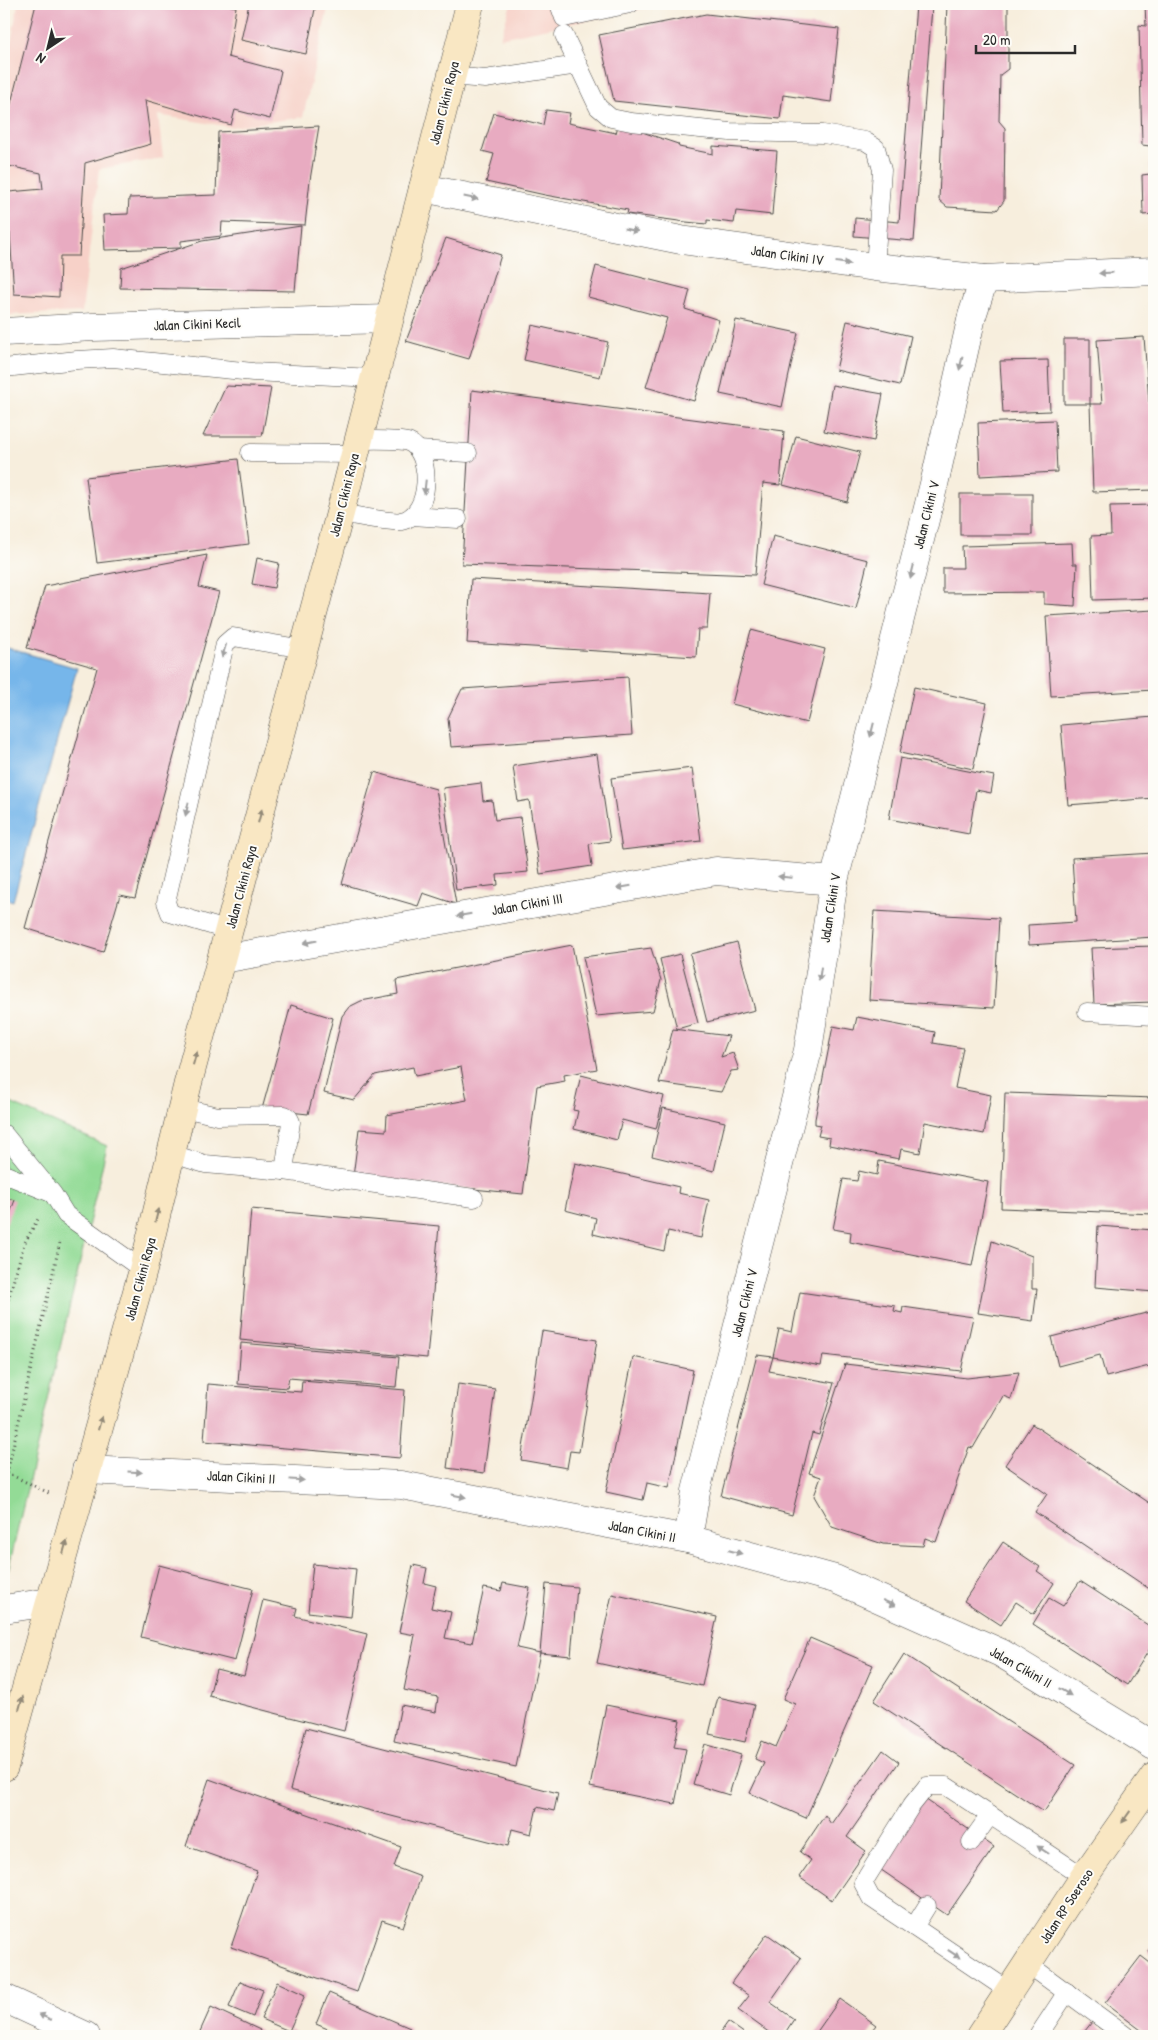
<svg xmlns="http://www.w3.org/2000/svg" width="1158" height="2040" viewBox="0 0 1158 2040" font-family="'Patrick Hand',sans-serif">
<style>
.built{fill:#f7d1c8}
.green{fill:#93db96;stroke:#5f8360}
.water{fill:#76b6ea;stroke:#50708a}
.building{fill:#e8abc1}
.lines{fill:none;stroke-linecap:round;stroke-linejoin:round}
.service-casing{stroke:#4a4846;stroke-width:19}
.minor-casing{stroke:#4a4846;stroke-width:29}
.tertiary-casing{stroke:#4a4846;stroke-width:29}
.secondary-casing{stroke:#4a4846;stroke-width:29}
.path{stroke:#4a4846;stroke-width:3;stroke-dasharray:1 4;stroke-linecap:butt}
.service{stroke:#fff;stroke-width:18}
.minor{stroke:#fff;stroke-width:28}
.tertiary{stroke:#fff;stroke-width:28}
.secondary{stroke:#f9e7c3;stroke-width:28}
.oneway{fill:#a0a0a0}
.oneway2{fill:#928977}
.labels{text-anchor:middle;stroke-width:4;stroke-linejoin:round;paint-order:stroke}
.street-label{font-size:14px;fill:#2b2b2b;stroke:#fdfcf7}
</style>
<rect width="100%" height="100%" fill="#fdfcf7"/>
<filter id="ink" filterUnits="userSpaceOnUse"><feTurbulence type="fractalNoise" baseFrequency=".02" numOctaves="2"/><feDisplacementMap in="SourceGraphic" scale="10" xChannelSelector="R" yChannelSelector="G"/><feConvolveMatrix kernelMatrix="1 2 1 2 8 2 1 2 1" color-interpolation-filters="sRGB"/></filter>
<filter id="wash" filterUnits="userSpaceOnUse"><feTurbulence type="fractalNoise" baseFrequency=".0096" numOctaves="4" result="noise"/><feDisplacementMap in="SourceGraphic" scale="20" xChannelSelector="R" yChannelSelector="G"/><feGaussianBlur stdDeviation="1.12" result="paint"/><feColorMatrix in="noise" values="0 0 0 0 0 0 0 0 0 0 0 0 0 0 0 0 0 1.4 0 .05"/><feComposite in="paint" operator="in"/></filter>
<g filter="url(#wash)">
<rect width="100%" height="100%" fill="#f7eedd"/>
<g class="built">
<path d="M 18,4 L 329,4 L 303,117 L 231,127 L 158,115 L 163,158 L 99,169 L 82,312 L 4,315 L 4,81 Z"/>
<path d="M 511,4 L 666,4 L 500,38 Z"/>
</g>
<path class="green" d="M 4,1100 L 107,1146 L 8,1571 L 4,1572 Z"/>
<path class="water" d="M 4,647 L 77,668 L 13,901 L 4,898 Z"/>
<g id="blocks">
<g class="building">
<path d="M 36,4 L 223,4 L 236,7 L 228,57 L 281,71 L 270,119 L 235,110 L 231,125 L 145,100 L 151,144 L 85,163 L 79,256 L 60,256 L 59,297 L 14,294 L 10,233 L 4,231 L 4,206 L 9,192 L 43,189 L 41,173 L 4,165 L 4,131 Z"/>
<path d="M 249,4 L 316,4 L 306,54 L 241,40 Z"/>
<path d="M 947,4 L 1008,4 L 1008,69 L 1000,75 L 999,121 L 1005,128 L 1004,201 L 997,210 L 947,207 L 939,200 Z"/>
<path d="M 1145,4 L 1154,4 L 1154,214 L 1143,215 L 1142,175 L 1150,174 L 1150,146 L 1142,145 L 1139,25 L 1146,26 Z"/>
<path d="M 916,5 L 932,7 L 914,241 L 854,236 L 855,218 L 899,222 Z"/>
<path d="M 706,14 L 839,29 L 831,102 L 783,95 L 780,119 L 614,101 L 599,35 Z"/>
<path d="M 546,110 L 570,113 L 568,123 L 616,133 L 618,126 L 633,129 L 678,144 L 679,147 L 713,154 L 713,146 L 777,151 L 772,215 L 736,211 L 734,223 L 707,220 L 707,224 L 686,222 L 627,214 L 628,210 L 545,195 L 486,182 L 494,154 L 482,151 L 494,113 L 543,125 Z"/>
<path d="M 319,126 L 310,180 L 305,225 L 222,222 L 221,236 L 181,241 L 181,248 L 105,250 L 103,215 L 128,214 L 129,198 L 216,195 L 218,132 Z"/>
<path d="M 301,226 L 295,291 L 120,288 L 121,268 L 202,241 Z"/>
<path d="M 446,238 L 501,255 L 469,359 L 406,341 Z"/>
<path d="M 596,266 L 690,290 L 685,309 L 719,320 L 694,401 L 646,387 L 667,318 L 588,297 Z"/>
<path d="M 736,320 L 798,333 L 782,407 L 720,394 Z"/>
<path d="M 847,321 L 911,336 L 900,385 L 836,370 Z"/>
<path d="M 532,325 L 608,342 L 600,377 L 524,360 Z"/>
<path d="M 1144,337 L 1149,402 L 1154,402 L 1154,490 L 1093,492 L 1090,404 L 1064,404 L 1064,339 L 1090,339 L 1090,404 L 1102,404 L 1097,340 Z"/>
<path d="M 1048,360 L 1050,411 L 1003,413 L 1000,361 Z"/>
<path d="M 832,385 L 883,394 L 874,441 L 824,431 Z"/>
<path d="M 226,386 L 271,388 L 262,436 L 203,436 Z"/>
<path d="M 472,390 L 784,431 L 780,485 L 763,483 L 755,575 L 462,564 Z"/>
<path d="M 1055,420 L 1057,472 L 980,476 L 978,423 Z"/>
<path d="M 796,436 L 860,452 L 847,502 L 783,485 Z"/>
<path d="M 238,459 L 249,544 L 97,563 L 86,477 Z"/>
<rect x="960" y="494" width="72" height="41"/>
<path d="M 1154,505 L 1154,598 L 1093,600 L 1091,536 L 1111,535 L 1110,506 Z"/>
<path d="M 773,536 L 868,560 L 856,609 L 761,585 Z"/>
<path d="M 1072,543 L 1073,564 L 1077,564 L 1075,606 L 1044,604 L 1044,592 L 943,593 L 943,568 L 963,568 L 962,546 Z"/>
<path d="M 207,555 L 199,587 L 219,592 L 135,898 L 120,895 L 103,952 L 25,928 L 97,668 L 27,648 L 45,586 Z"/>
<path d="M 257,558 L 279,563 L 274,588 L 252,584 Z"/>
<path d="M 471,579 L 710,593 L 707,629 L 698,629 L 696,657 L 467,643 Z"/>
<path d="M 1154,610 L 1154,690 L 1051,696 L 1046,616 Z"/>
<path d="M 751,630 L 825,649 L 807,723 L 732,704 Z"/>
<path d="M 628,677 L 632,735 L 451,747 L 448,718 L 462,689 Z"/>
<path d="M 914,687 L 987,703 L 973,769 L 900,753 Z"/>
<path d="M 1153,717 L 1154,798 L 1068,805 L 1061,725 Z"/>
<path d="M 597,754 L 610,841 L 589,844 L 592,866 L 540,874 L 529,800 L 518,802 L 513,766 Z"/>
<path d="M 900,758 L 994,776 L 991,793 L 976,790 L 969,834 L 889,819 Z"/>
<path d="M 692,768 L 701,841 L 622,850 L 611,778 Z"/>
<path d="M 374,772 L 436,789 L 456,904 L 423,893 L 418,906 L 342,884 Z"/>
<path d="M 481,783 L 483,801 L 492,800 L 495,820 L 520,817 L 528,872 L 497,875 L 498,885 L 456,890 L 443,788 Z"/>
<path d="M 1154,853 L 1154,937 L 1029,945 L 1028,925 L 1076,922 L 1072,858 Z"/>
<path d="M 874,911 L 999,918 L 994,1008 L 869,1000 Z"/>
<path d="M 737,942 L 755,1010 L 707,1022 L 690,954 Z"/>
<path d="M 572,945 L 597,1069 L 564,1075 L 565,1081 L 537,1086 L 523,1194 L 353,1177 L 359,1129 L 386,1131 L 387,1115 L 467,1100 L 461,1067 L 415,1076 L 413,1067 L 375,1075 L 354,1100 L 324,1093 L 342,1016 L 349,1007 L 361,1001 L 398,994 L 396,980 Z"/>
<path d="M 1154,946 L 1154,1002 L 1094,1004 L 1091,948 Z"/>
<path d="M 651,948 L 661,980 L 653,1011 L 596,1016 L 583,957 Z"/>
<path d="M 680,954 L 698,1023 L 677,1029 L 660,959 Z"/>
<path d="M 291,1005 L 333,1018 L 308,1114 L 262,1109 Z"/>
<path d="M 857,1017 L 935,1032 L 933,1043 L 963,1048 L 955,1088 L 991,1095 L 984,1134 L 925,1122 L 920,1153 L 901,1149 L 899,1159 L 829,1145 L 830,1138 L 818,1136 L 821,1125 L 815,1124 L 815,1119 L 833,1026 L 854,1030 Z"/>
<path d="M 673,1029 L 729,1036 L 721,1057 L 733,1053 L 739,1070 L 731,1071 L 721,1092 L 659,1083 Z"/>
<path d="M 581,1075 L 664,1096 L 656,1129 L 622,1120 L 617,1140 L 574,1129 L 578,1111 L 573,1110 Z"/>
<path d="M 1005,1093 L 1154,1098 L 1154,1214 L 1001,1208 Z"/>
<path d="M 663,1108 L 725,1122 L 714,1171 L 652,1156 Z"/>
<path d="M 879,1161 L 988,1182 L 972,1266 L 850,1242 L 851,1232 L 833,1229 L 843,1179 L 857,1181 L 859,1171 L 877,1175 Z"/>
<path d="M 575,1163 L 679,1187 L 678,1193 L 709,1200 L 701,1238 L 668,1231 L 664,1251 L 593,1234 L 596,1218 L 565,1210 Z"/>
<path d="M 4,1197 L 15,1200 L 4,1229 Z"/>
<path d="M 251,1209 L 439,1226 L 427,1358 L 240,1340 Z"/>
<path d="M 1098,1226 L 1154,1230 L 1154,1292 L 1095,1287 Z"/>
<path d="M 992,1241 L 1032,1256 L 1032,1289 L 1037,1289 L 1033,1321 L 978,1313 Z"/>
<path d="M 800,1292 L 895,1306 L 894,1311 L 902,1313 L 903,1307 L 973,1317 L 961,1371 L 823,1355 L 821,1366 L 773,1357 L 779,1329 L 792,1332 Z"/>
<path d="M 1154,1311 L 1154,1383 L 1149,1366 L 1106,1377 L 1100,1355 L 1058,1366 L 1051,1337 Z"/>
<path d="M 542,1331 L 597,1340 L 579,1452 L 570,1451 L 567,1468 L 521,1460 Z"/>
<path d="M 241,1343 L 399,1357 L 396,1387 L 289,1378 L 287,1388 L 238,1384 Z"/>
<path d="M 757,1355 L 773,1357 L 769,1371 L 834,1383 L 819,1435 L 812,1433 L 792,1515 L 721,1496 Z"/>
<path d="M 633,1357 L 693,1370 L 669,1488 L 647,1483 L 643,1500 L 606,1492 Z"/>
<path d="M 845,1364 L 967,1378 L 1019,1372 L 1011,1399 L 1003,1396 L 973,1448 L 969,1447 L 936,1542 L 925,1538 L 923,1546 L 883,1544 L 832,1527 L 814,1496 L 821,1477 L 809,1473 Z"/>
<path d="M 302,1381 L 405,1390 L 400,1458 L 204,1441 L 208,1384 L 301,1392 Z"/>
<path d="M 458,1384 L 495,1389 L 484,1473 L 447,1468 Z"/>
<path d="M 1032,1424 L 1154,1506 L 1154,1592 L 1035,1512 L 1047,1494 L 1005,1465 Z"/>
<path d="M 1003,1542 L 1040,1567 L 1037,1571 L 1054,1583 L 1034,1614 L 1016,1602 L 1001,1625 L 964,1601 Z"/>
<path d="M 313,1564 L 356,1569 L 351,1617 L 308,1612 Z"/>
<path d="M 159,1565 L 253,1589 L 235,1661 L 141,1637 Z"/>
<path d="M 413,1565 L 427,1568 L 424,1583 L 436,1586 L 431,1608 L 451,1612 L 445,1638 L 472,1643 L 484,1588 L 501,1591 L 503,1583 L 530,1588 L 517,1648 L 540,1653 L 516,1767 L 394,1741 L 401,1705 L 436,1712 L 438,1697 L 404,1690 L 415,1635 L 399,1632 Z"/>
<path d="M 1080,1581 L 1154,1629 L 1154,1642 L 1127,1685 L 1033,1624 L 1049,1598 L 1063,1606 Z"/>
<path d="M 546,1584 L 577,1587 L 571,1656 L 540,1653 Z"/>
<path d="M 612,1594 L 717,1617 L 702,1686 L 597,1663 Z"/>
<path d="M 263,1600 L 297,1608 L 295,1616 L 367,1634 L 344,1731 L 209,1696 L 216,1669 L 244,1676 Z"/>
<path d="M 810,1638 L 873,1665 L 806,1818 L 750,1793 L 764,1763 L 755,1759 L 762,1741 L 776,1747 L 795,1704 L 783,1699 Z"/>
<path d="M 904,1654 L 1075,1765 L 1044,1812 L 874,1701 Z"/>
<path d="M 718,1697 L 754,1705 L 745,1742 L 709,1734 Z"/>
<path d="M 606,1705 L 680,1720 L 674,1747 L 686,1749 L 675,1804 L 590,1787 Z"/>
<path d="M 306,1728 L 558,1793 L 554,1811 L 537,1807 L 531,1834 L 512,1829 L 508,1846 L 290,1790 Z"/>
<path d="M 705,1744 L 741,1755 L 729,1795 L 693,1784 Z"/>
<path d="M 883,1750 L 899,1762 L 847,1837 L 866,1851 L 832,1900 L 799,1877 L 811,1860 L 800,1852 L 825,1815 L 831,1824 Z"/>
<path d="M 209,1779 L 401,1847 L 394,1867 L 421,1877 L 403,1927 L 382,1920 L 357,1992 L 231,1947 L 257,1871 L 186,1846 Z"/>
<path d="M 922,1797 L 994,1847 L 947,1915 L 874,1865 Z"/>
<path d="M 767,1934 L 801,1958 L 770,2002 L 794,2019 L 783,2036 L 774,2036 L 738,2010 L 749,1996 L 731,1983 Z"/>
<path d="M 1154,1943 L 1154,1956 L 1148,1951 Z"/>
<path d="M 1141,1956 L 1154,1966 L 1154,2036 L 1149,2036 L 1105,2003 Z"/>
<path d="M 240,1981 L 263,1990 L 253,2017 L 229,2007 Z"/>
<path d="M 277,1982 L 305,1995 L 289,2031 L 261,2019 Z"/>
<path d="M 329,1993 L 410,2028 L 406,2036 L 344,2036 L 316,2024 Z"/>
<path d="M 840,1999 L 876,2025 L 867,2036 L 814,2036 Z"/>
<path d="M 211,2007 L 260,2030 L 257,2036 L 198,2036 Z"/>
<path d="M 728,2022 L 748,2036 L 718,2036 Z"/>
<path d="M 1092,2022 L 1110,2036 L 1081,2036 Z"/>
<path d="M 291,2030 L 303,2036 L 288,2036 Z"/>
<path d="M 269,2032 L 278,2036 L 266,2036 Z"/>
</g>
</g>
</g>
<g filter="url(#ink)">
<use href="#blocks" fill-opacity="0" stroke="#4a4846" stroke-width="1"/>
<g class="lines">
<defs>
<g id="service">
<path d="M 559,4 L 564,18 L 630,4"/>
<path d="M 564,35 L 598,107 L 611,118 L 631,122 L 730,132 L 823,134 L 865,141 L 876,148 L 882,170 L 875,267"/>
<path d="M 450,76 L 485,79 L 578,65"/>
<path d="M 4,368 L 77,360 L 113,358 L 253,372 L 374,378"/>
<path d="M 418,450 L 468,453"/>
<path d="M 250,453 L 355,454"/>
<path d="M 340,513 C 352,515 392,523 401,521 C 432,516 433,451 408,442 C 398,439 370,440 358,440"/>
<path d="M 412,516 L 458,519"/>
<path d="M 230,931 L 170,913 L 166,902 L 225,644 L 233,637 L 304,649"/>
<path d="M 1087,1012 L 1154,1016"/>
<path d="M 183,1108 L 218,1116 L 285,1115 L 289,1118 L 291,1122 L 284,1171 L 474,1198"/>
<path d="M 4,1134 L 53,1194 L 66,1215 L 143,1270"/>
<path d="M 172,1154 L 205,1164 L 284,1171"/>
<path d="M 4,1174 L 51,1193"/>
<path d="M 971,1842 L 990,1815"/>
<path d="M 914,1927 L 927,1906"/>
<path d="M 1028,1964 L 1126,2036"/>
<path d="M 1009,1991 L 871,1898 L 863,1883 L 911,1806 L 927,1786 L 946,1786 L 1084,1877"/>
<path d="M 1038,2036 L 1067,1992"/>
</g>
<g id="minor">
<path d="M 423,188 L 681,240 L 875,267 L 984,279 L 1154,271"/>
<path d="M 4,332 L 93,327 L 389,319"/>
<path d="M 223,959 L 716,871 L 834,881"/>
<path d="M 688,1539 L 696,1491 L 808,1050 L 834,881 L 935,480 L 972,316 L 984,279"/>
<path d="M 4,1609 L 49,1602"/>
</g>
<g id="tertiary">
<path d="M 86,1470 L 401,1485 L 688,1539 L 835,1579 L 1001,1653 L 1154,1746"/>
<path d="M 4,1998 L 86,2036"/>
</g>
<g id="secondary">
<path d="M 4,1767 L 143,1270 L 188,1083 L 340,513 L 470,4"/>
<path d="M 980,2036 L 1084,1877 L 1154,1777"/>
</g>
</defs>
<use href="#service" class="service-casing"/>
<use href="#minor" class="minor-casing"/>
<use href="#tertiary" class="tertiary-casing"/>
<use href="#secondary" class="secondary-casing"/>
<g class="path">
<path d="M 4,1314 L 24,1244 L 38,1219"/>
<path d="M 4,1469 L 7,1473 L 49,1493"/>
<path d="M 7,1473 L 60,1242"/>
</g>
<use href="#service" class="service"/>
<use href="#minor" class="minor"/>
<use href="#tertiary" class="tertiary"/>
<use href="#secondary" class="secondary"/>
</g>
<defs><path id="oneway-solid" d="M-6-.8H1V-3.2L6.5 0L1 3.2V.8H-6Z" transform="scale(1.25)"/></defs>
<g class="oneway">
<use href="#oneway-solid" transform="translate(471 198) rotate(11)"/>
<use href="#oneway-solid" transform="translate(631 230) rotate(11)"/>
<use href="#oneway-solid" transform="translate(843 263) rotate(8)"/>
<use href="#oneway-solid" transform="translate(1106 273) rotate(177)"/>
<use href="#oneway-solid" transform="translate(961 363) rotate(103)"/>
<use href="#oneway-solid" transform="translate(425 487) rotate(96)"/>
<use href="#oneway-solid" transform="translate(912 572) rotate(104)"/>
<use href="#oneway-solid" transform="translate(224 651) rotate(107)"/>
<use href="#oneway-solid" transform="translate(872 730) rotate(104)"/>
<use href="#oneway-solid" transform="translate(187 809) rotate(103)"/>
<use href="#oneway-solid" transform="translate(785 877) rotate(-175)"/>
<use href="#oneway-solid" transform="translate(624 887) rotate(170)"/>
<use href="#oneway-solid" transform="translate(464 915) rotate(170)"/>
<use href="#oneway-solid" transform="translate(310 942) rotate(169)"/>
<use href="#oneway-solid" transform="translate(820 974) rotate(98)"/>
<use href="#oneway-solid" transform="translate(135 1472) rotate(3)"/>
<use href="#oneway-solid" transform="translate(297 1480) rotate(3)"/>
<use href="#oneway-solid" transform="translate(459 1496) rotate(11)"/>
<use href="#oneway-solid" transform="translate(735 1552) rotate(15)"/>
<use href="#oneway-solid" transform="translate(889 1603) rotate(24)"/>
<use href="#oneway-solid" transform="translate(1065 1692) rotate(31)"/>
<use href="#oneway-solid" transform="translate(1043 1850) rotate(-146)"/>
<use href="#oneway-solid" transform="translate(954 1954) rotate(34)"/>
<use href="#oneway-solid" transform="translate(45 2017) rotate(-155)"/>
</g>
<g class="oneway2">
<use href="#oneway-solid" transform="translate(260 816) rotate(-75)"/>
<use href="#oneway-solid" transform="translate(195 1058) rotate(-74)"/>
<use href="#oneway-solid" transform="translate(157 1215) rotate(-76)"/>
<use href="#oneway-solid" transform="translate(100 1423) rotate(-74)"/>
<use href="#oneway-solid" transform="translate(65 1547) rotate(-74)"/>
<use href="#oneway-solid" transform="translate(21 1703) rotate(-74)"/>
<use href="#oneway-solid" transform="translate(1126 1817) rotate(125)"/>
</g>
</g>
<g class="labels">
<g class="street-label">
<text transform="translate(444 103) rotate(-76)" y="5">Jalan Cikini Raya</text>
<text transform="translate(787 255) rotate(8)" y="5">Jalan Cikini IV</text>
<text transform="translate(197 324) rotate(-2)" y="5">Jalan Cikini Kecil</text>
<text transform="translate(344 495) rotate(-76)" y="5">Jalan Cikini Raya</text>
<text transform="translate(926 515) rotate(-76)" y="5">Jalan Cikini V</text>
<text transform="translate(241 887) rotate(-75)" y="5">Jalan Cikini Raya</text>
<text transform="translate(527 904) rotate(-10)" y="5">Jalan Cikini III</text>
<text transform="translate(830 908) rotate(-81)" y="5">Jalan Cikini V</text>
<text transform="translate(140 1279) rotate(-75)" y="5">Jalan Cikini Raya</text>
<text transform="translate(744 1303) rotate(-76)" y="5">Jalan Cikini V</text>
<text transform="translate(241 1477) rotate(3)" y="5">Jalan Cikini II</text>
<text transform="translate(642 1531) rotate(11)" y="5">Jalan Cikini II</text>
<text transform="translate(1021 1667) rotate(30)" y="5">Jalan Cikini II</text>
<text transform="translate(1066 1906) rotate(-57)" y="5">Jalan RP Soeroso</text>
</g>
</g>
<rect width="1158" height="2040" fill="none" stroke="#fdfcf7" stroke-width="20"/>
<g transform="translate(48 48) rotate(215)" stroke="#fdfcf7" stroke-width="4" paint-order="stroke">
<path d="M0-4L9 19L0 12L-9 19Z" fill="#2b2b2b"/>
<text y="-8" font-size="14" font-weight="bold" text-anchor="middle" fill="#2b2b2b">N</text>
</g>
<path d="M976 45v8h99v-8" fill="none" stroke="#2b2b2b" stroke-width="2.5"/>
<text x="983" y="45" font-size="15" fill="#2b2b2b" stroke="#fdfcf7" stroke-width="4" paint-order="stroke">20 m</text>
</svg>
